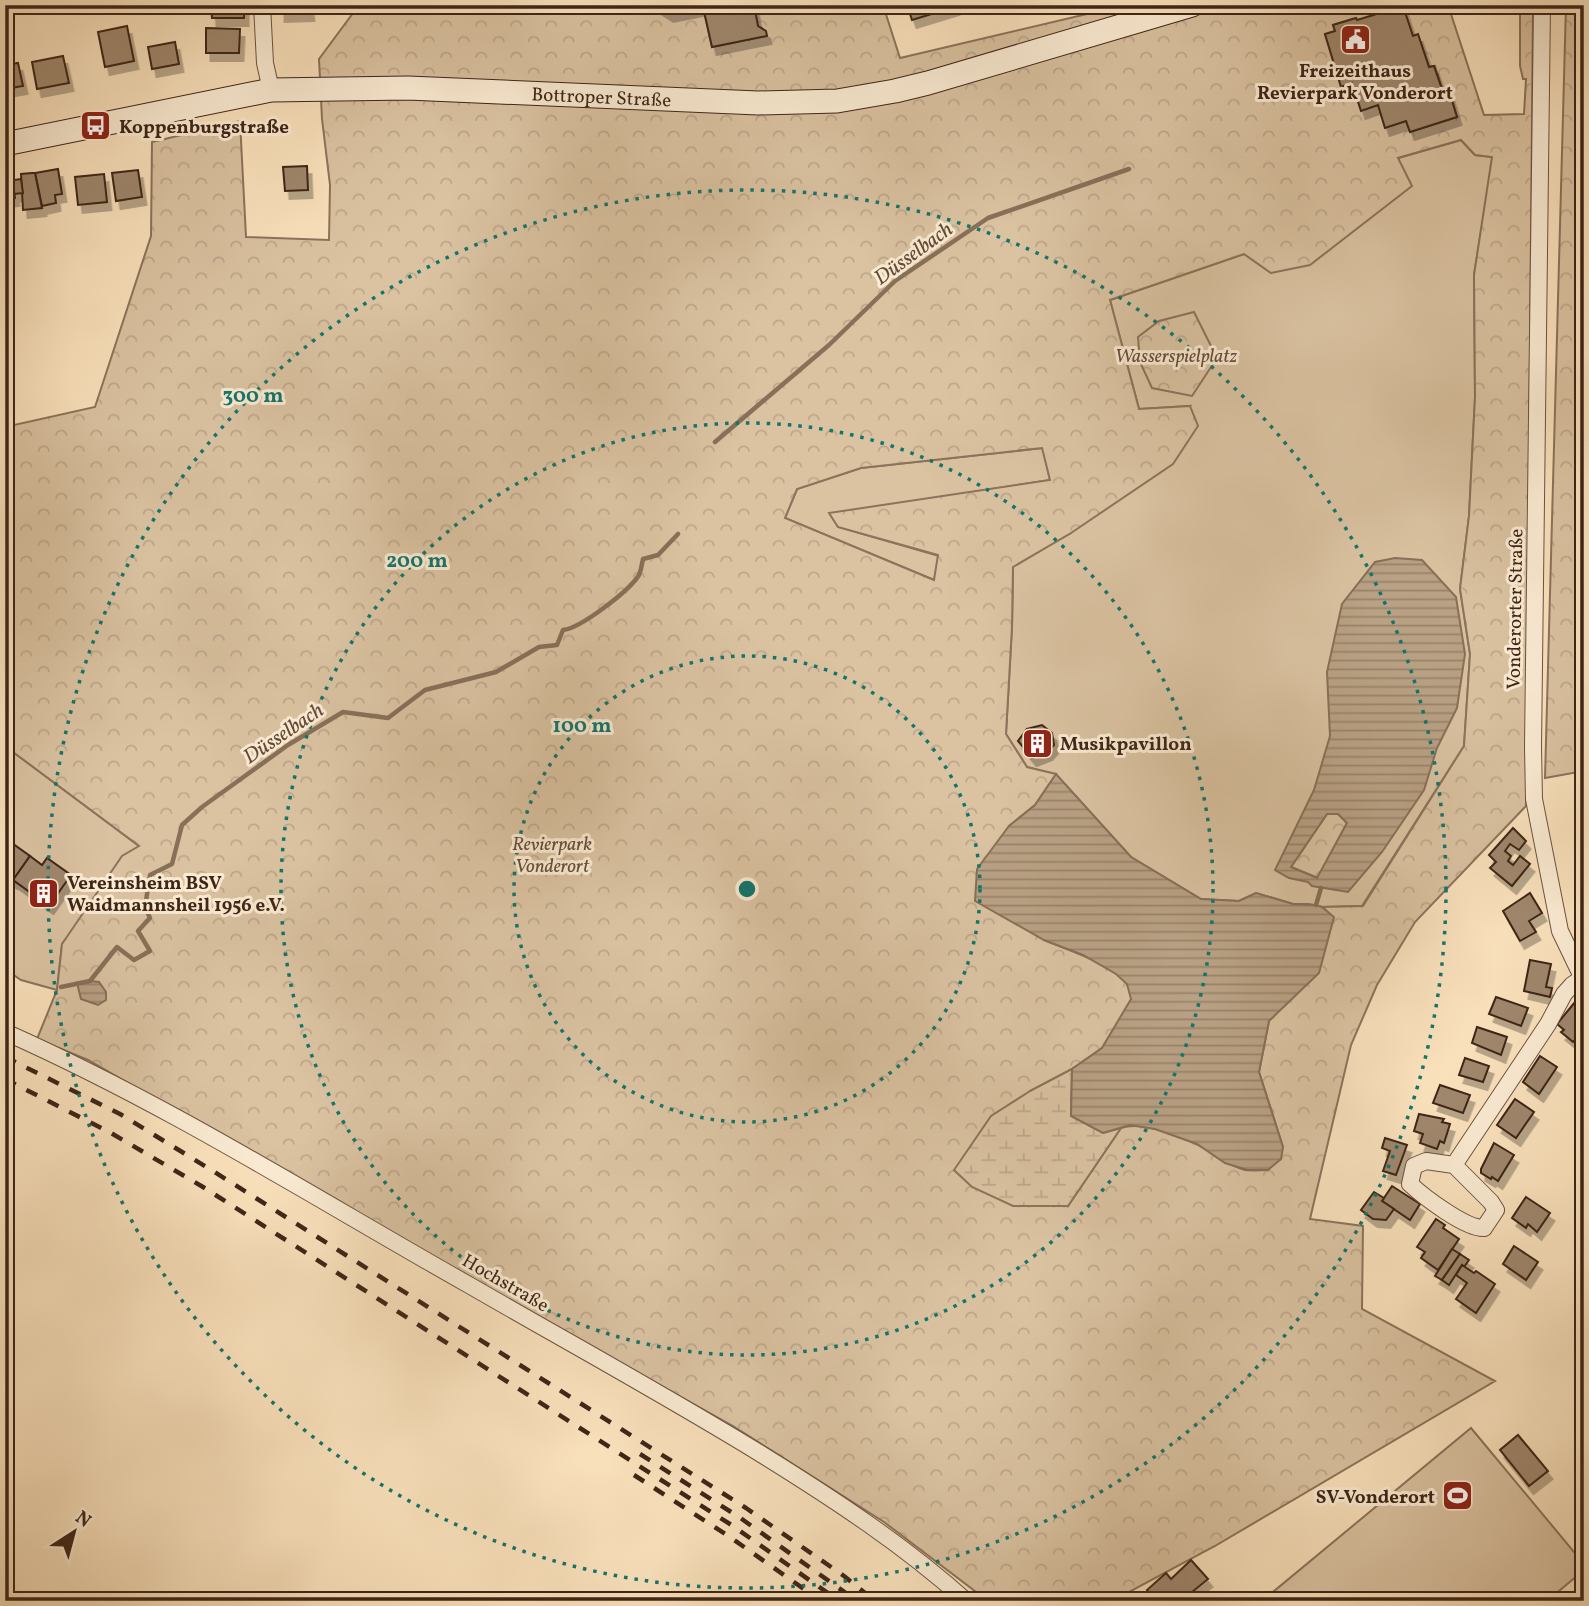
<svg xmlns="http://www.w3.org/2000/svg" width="1589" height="1606" viewBox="0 0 1589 1606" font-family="Vollkorn,serif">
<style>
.grass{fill:#dbc3a2;stroke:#8c745c;stroke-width:2}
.forest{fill:url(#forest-crowns);stroke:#8c745c;stroke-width:2;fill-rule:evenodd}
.wetland{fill:url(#wetland-marsh);stroke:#8c745c;stroke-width:2}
.water{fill:url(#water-rules);stroke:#887059;stroke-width:2;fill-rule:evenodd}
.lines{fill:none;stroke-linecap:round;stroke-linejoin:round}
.stream{stroke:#887059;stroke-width:4.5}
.building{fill:#a0886e;stroke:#3d2517;stroke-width:2;filter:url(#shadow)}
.street-casing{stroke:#6c5441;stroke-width:18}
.secondary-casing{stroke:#3d2517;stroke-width:25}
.street{stroke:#fcedd5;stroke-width:16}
.secondary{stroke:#fcedd5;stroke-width:23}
.rail{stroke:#3d2517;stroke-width:4.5;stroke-dasharray:12 12;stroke-linecap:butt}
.ring{fill:none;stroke:#0f766e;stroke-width:3.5;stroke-dasharray:3.5 7}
.labels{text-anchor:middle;stroke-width:6;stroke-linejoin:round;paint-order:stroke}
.poi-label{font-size:19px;font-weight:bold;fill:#3d2517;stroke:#fcedd5;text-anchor:start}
.street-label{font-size:19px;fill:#3d2517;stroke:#fcedd5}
.park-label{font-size:19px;font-style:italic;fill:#644c3a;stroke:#fcedd5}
.water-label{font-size:21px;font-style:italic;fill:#624a38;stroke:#fcedd5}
.centre{fill:#0f766e;stroke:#fcedd5;stroke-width:3.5}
.ring-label{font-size:21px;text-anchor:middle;font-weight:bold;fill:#0f766e;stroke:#fcedd5;stroke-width:6;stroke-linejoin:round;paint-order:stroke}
</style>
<defs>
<pattern id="forest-crowns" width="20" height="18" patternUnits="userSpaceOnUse" patternTransform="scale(1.75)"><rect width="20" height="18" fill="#dbc3a2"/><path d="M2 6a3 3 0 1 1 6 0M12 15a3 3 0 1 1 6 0" fill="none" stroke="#bda78b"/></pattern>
<pattern id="wetland-marsh" width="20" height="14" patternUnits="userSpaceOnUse" patternTransform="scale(1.75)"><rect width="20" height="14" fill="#dbc3a2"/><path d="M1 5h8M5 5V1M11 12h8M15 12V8" fill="none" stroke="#bda78b"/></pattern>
<pattern id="water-rules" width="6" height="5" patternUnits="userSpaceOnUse" patternTransform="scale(1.75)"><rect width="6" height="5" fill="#baa285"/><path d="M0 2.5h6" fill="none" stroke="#98846c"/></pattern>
<filter id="shadow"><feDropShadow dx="4.5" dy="8" stdDeviation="0" flood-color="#0004"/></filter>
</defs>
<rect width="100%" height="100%" fill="#fbe3be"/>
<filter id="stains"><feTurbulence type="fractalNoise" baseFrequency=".00286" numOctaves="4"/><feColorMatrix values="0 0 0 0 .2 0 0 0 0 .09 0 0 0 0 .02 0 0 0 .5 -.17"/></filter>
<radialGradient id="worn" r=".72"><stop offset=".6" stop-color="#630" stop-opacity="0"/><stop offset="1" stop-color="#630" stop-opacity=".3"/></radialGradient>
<g class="grass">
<path d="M 1461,140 L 1475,155 L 1493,157 L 1474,275 L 1475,397 L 1469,516 L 1460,589 L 1470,654 L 1464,746 L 1362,906 L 1322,907 L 1309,904 L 1293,904 L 1256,893 L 1239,901 L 1201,899 L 1131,857 L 1056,775 L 1027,767 L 1006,734 L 1012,627 L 1013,566 L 1071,533 L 1190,406 L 1139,409 L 1110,300 L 1244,254 L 1271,273 L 1398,158 Z"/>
<path d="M 1043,448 L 1050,480 L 830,514 L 838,527 L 939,556 L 934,580 L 785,518 L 797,489 L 861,468 Z"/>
<path d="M 5,746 L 139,846 L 62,944 L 57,990 L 21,980 L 5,969 Z"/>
<path d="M 1471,1428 L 1584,1564 L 1584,1570 L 1547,1601 L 1262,1601 Z"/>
</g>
<g class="forest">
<path d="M 359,5 L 655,5 L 669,14 L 703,7 L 712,47 L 766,36 L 766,31 L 758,26 L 754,5 L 883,5 L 900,58 L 1125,5 L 1448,5 L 1484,115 L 1524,114 L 1526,79 L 1523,79 L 1520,66 L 1520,5 L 1533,5 L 1526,806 L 1415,922 L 1377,985 L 1351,1045 L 1310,1219 L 1363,1226 L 1362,1309 L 1495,1381 L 1215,1546 L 1127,1593 L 1119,1601 L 988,1601 L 884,1522 L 733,1426 L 428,1256 L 88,1060 L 37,1039 L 57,990 L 62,944 L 122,856 L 139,846 L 5,746 L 5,427 L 95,407 L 151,236 L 152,142 L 240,121 L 246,237 L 329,240 L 330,185 L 322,119 L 319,59 ZM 1356,18 L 1357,20 L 1413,36 L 1418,35 L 1429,67 L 1435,66 L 1444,95 L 1450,94 L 1457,117 L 1410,132 L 1406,121 L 1385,127 L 1378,105 L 1361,110 L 1352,83 L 1341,86 L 1325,35 L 1335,31 L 1333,25 ZM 1461,140 L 1475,155 L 1492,157 L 1474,275 L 1475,397 L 1469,516 L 1460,589 L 1470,654 L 1464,746 L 1363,906 L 1322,907 L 1327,912 L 1269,1021 L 1259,1072 L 1283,1147 L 1268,1170 C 1260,1170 1252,1171 1245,1170 C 1226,1165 1213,1152 1196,1144 C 1175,1135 1143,1121 1121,1128 L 1068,1206 L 1030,1091 L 1072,1069 L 1102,1048 L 1132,999 C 1130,994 1129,987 1126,983 C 1110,963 1068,950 1044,940 L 1009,826 L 1035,805 L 1056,774 L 1027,767 L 1006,734 L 1012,627 L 1013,567 L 1071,533 L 1173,464 L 1198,426 L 1190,406 L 1139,409 L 1110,300 L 1244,254 L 1271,273 L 1310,265 L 1412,186 L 1398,158 ZM 1042,448 L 1050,480 L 829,513 L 838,527 L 938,555 L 934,580 L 785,518 L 797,489 L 861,468 Z"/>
<path d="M 1566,5 L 1584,5 L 1584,771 L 1545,778 Z"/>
<path d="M 1194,312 L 1217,358 L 1192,396 L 1152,388 L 1140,362 L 1138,337 L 1159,321 Z"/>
<path d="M 1327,814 L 1338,814 L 1347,823 L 1318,878 L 1291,867 Z"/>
</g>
<path class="wetland" d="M 1072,1069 L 1071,1116 L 1103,1133 L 1121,1128 L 1068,1206 L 1013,1206 L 972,1187 L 954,1170 L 991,1116 L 1030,1091 Z"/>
<g class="water">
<path d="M 1395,558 L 1422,560 L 1456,597 L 1465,654 L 1457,708 L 1437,748 L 1424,790 L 1382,852 L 1348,892 L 1312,886 L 1308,882 L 1289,878 L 1275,870 L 1314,790 L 1330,736 L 1327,672 L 1342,604 L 1375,562 ZM 1327,814 L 1338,814 L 1347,823 L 1317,878 L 1291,867 Z"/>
<path d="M 1056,774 L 1131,857 L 1201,899 L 1239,901 L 1256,893 L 1293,904 L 1316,905 L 1322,907 L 1334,917 L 1319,973 L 1269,1021 L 1259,1072 L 1283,1147 L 1281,1159 L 1268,1170 L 1247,1170 L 1225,1163 L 1197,1144 L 1155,1129 L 1130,1125 L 1103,1133 L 1071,1116 L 1072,1069 L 1102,1048 L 1131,999 L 1127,984 L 1116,974 L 1083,955 L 1044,940 L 975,901 L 977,869 L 1009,826 L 1035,805 Z"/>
<path d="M 90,981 L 99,982 L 106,992 L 106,1000 L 98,1005 L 81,999 L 77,983 Z"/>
</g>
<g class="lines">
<g class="stream">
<path d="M 715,442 L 829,345 L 895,281 L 988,218 L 1129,169"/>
<path d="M 1316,905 L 1321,888"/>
<path d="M 61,987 L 90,981 L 117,947 L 134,960 L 150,951 L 138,931 L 150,918 L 145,907 L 150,875 L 172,864 L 182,825 L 202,807 L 288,745 L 343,712 L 388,718 L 425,690 L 496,672 L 539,647 L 557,645 L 563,630 C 581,628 629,591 639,575 C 641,571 642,563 643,559 L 658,555 L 678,534"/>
</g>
</g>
<g class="building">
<path d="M 211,5 L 244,5 L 244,18 L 212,18 Z"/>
<path d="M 280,5 L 309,5 L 310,13 L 280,14 Z"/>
<path d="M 655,5 L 754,5 L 758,26 L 766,31 L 767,36 L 712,47 L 703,7 L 669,14 Z"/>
<path d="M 907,5 L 954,5 L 955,7 L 912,20 Z"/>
<path d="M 1403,6 L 1413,36 L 1418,34 L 1429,67 L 1434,66 L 1444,95 L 1450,94 L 1457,117 L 1410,132 L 1406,121 L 1385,128 L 1378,105 L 1361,111 L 1352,83 L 1341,87 L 1325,34 L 1335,31 L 1333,25 L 1356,18 L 1357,20 Z"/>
<path d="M 127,26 L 134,61 L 105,67 L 98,32 Z"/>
<path d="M 206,28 L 240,29 L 239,53 L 206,53 Z"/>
<path d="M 175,42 L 179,64 L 152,69 L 148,47 Z"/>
<path d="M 63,56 L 69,83 L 37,89 L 32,62 Z"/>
<path d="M 18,63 L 23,86 L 5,89 L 5,65 Z"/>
<path d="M 307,166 L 308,190 L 285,191 L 283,167 Z"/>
<path d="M 58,169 L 62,194 L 55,195 L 56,203 L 42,206 L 35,173 Z"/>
<path d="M 138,170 L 142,197 L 116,201 L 112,173 Z"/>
<path d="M 32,173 L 35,173 L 42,208 L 23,210 L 21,174 Z"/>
<path d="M 104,174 L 107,202 L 78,205 L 75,177 Z"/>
<path d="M 21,179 L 23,193 L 14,194 L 13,180 Z"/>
<path d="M 13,183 L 15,198 L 7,199 L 6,184 Z"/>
<path d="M 1042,725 L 1052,733 L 1054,745 L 1048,752 L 1032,758 L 1018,741 L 1027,729 Z"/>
<path d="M 1513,828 L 1526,841 L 1519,850 L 1510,844 L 1505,851 L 1511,856 L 1508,861 L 1513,865 L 1520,856 L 1530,864 L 1512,886 L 1490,868 L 1496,862 L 1489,855 Z"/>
<path d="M 5,838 L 30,856 L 13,881 L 5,875 Z"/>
<path d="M 30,856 L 42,865 L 47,858 L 71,875 L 49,906 L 13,880 Z"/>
<path d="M 1530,893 L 1542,913 L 1529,921 L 1536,932 L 1520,941 L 1503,911 Z"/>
<path d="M 1530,960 L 1551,964 L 1546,987 L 1552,988 L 1550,997 L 1524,991 Z"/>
<path d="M 1496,997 L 1528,1008 L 1521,1026 L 1489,1014 Z"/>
<path d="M 1575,1002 L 1584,1010 L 1584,1043 L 1581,1046 L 1575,1040 L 1573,1042 L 1561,1032 L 1564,1030 L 1557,1024 Z"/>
<path d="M 1477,1027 L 1507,1037 L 1501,1055 L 1472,1043 Z"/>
<path d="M 1540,1056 L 1557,1067 L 1539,1094 L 1523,1082 Z"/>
<path d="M 1465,1058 L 1489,1066 L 1483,1082 L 1459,1075 Z"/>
<path d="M 1440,1085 L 1470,1095 L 1463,1113 L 1433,1103 Z"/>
<path d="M 1515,1099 L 1534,1112 L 1516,1138 L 1497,1125 Z"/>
<path d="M 1419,1114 L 1444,1119 L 1442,1122 L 1450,1124 L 1444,1143 L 1440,1141 L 1437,1149 L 1420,1143 L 1423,1134 L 1414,1131 Z"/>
<path d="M 1385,1138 L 1407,1145 L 1396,1175 L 1383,1171 L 1390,1151 L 1382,1148 Z"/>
<path d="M 1494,1143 L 1514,1155 L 1498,1181 L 1492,1177 L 1491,1179 L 1481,1173 L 1481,1169 Z"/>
<path d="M 1392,1186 L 1420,1204 L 1410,1220 L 1382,1201 Z"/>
<path d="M 1374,1192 L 1384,1198 L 1382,1201 L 1394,1209 L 1386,1220 L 1373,1219 L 1361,1210 Z"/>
<path d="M 1526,1197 L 1550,1213 L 1537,1232 L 1528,1224 L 1526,1228 L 1512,1218 Z"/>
<path d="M 1436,1219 L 1445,1225 L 1443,1228 L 1459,1239 L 1438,1270 L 1421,1258 L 1425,1252 L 1417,1247 Z"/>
<path d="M 1514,1246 L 1538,1262 L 1526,1280 L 1503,1264 Z"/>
<path d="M 1452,1249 L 1460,1254 L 1442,1280 L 1435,1276 Z"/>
<path d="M 1460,1254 L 1469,1260 L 1464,1267 L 1462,1265 L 1449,1285 L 1442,1280 Z"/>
<path d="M 1462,1265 L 1474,1273 L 1476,1271 L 1495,1284 L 1476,1313 L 1456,1299 L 1467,1283 L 1456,1275 Z"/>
<path d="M 1518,1435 L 1548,1471 L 1529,1486 L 1500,1450 Z"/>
<path d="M 1191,1560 L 1208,1579 L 1181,1601 L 1150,1601 L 1148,1599 L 1152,1596 L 1147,1590 L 1166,1573 L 1171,1579 Z"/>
</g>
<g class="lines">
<defs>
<g id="street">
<path d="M 262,5 L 265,63 L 271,90"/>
<path d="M 1542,5 L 1533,747 L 1534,799 L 1560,931 L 1584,981"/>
<path d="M 5,1032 C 167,1104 315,1198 469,1285 C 566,1341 665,1395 761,1454 C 832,1498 904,1545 966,1601"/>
<path d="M 1426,1161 L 1454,1165 L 1491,1202 L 1496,1210 L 1484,1228 C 1466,1229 1424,1197 1410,1184 L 1414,1166 Z"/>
<path d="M 1454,1165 L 1548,1024 L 1564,994 L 1572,985 L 1581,979"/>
</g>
<g id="secondary">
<path id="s1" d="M 5,144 L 271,90 L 408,88 L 758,103 L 837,101 L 895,91 L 928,83 L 1192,5"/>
</g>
</defs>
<use href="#street" class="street-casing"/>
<use href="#secondary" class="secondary-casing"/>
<use href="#street" class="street"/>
<use href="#secondary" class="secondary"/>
<g class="rail">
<path d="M 5,1057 L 120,1114 L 213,1171 L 746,1508 L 844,1576 L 875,1601"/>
<path d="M 5,1079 L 111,1133 L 203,1187 L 733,1526 L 839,1601"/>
<path d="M 640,1454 L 739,1517 L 857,1601"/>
<path d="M 634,1475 L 727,1535 L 821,1601"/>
</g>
</g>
<g class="ring">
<circle cx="747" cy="889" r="233"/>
<circle cx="747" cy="889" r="466"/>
<circle cx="747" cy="889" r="699"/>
</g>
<defs>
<symbol id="civic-square" viewBox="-11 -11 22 22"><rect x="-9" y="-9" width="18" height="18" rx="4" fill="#8f2418" stroke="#fcedd5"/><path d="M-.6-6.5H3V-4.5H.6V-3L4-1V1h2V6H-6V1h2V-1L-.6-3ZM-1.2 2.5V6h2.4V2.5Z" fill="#fff"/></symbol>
<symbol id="bus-square" viewBox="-11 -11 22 22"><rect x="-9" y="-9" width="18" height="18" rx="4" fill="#8f2418" stroke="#fcedd5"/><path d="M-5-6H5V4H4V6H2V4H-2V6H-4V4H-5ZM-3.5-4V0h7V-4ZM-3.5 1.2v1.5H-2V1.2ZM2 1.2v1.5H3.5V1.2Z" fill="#fff"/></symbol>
<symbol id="building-square" viewBox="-11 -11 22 22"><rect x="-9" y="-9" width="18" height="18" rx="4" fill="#8f2418" stroke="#fcedd5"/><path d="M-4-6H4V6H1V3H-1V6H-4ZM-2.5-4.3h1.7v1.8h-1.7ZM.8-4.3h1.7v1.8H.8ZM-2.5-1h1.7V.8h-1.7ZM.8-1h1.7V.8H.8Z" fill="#fff"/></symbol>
<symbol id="stadium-square" viewBox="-11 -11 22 22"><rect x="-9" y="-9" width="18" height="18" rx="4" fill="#8f2418" stroke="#fcedd5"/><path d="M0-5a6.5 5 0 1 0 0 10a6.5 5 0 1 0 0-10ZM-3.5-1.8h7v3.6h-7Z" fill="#fff"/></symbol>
</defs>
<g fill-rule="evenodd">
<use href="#civic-square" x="1338" y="22" width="35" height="35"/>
<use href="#bus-square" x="78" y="108" width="35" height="35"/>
<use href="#building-square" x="1020" y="726" width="35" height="35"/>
<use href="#building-square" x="26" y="876" width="35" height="35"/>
<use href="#stadium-square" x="1440" y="1478" width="35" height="35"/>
</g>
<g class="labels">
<g class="poi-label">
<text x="1355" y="77" text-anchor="middle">Freizeithaus<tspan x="1355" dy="22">Revierpark Vonderort</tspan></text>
<text x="119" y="133">Koppenburgstraße</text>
<text x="1060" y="750">Musikpavillon</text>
<text x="67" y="889">Vereinsheim BSV<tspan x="67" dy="22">Waidmannsheil 1956 e.V.</tspan></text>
<text x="1435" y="1503" text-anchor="end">SV-Vonderort</text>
</g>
<g class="street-label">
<text dy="7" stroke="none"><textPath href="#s1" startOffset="602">Bottroper Straße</textPath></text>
<text transform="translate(1514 609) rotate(-89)" y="7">Vonderorter Straße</text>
<text transform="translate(506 1282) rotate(30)" y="7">Hochstraße</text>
</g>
<g class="park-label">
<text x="1176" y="362">Wasserspielplatz</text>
<text x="552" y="850">Revierpark<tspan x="552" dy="22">Vonderort</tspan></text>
</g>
<g class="water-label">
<text transform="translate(913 253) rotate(-36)" y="7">Düsselbach</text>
<text transform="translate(283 733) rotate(-34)" y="7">Düsselbach</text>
</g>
</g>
<circle cx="747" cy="889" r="10" class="centre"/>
<g class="ring-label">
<text x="253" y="402">300 m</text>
<text x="417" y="567">200 m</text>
<text x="582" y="732">100 m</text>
</g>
<rect width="1589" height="1606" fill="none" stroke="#fbe3be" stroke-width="28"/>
<rect x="7" y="7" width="1575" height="1592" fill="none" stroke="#3d2517" stroke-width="3.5"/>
<rect x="14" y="14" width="1561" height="1578" fill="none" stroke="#3d2517" stroke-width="2"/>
<g transform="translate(74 1532) rotate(36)" stroke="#fcedd5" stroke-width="5" paint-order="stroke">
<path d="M0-5L12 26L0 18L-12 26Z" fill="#3d2517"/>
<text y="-10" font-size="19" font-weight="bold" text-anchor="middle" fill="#3d2517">N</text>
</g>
<rect width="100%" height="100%" filter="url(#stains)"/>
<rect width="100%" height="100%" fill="url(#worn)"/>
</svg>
